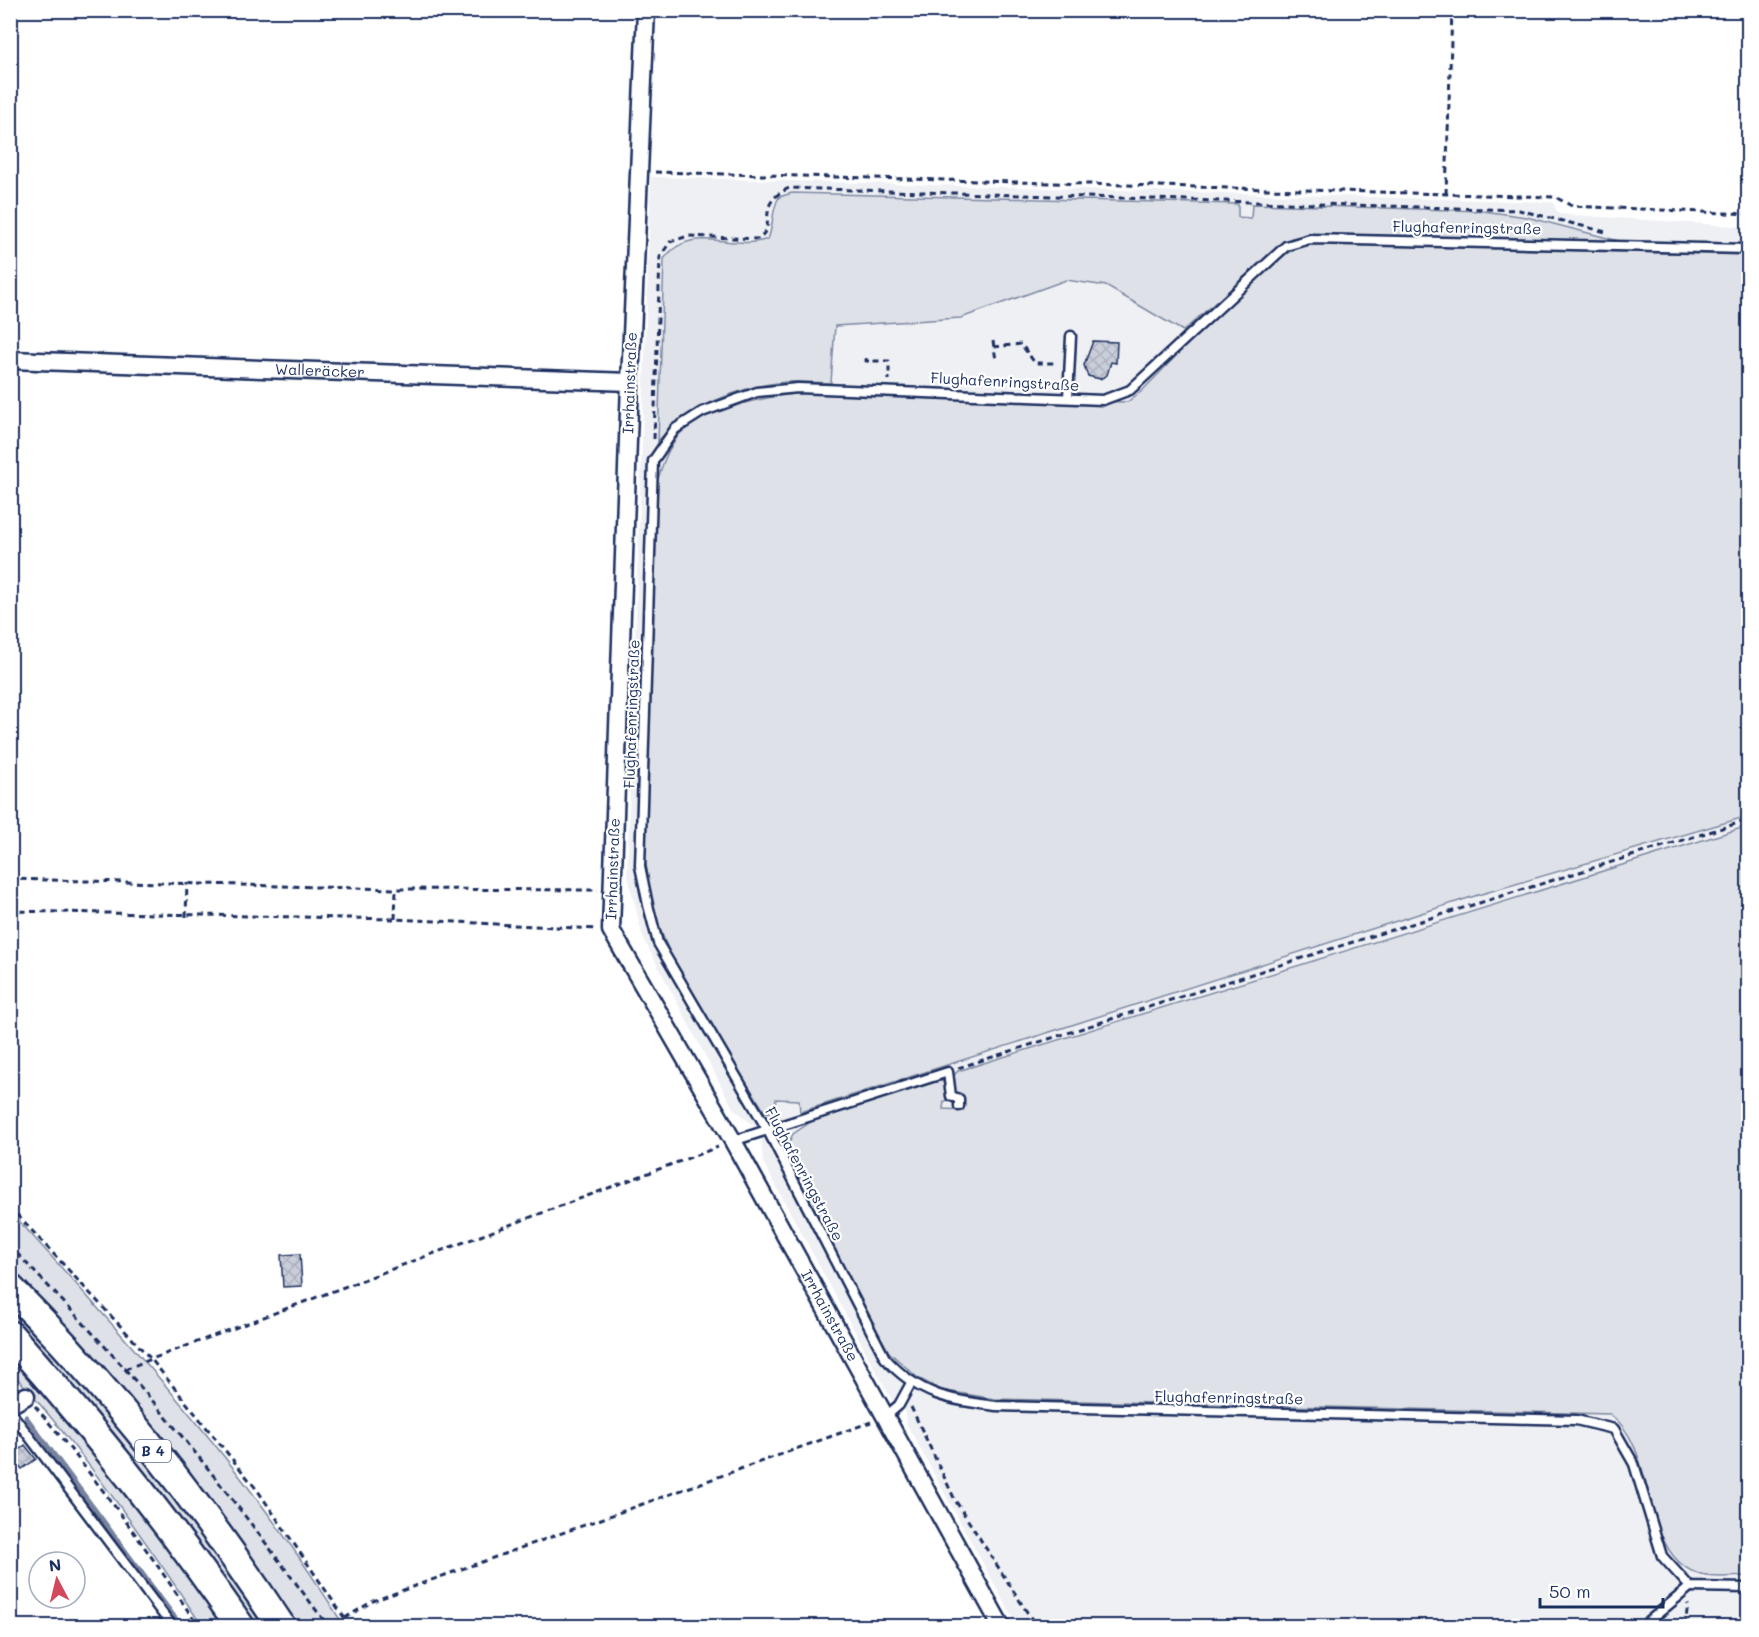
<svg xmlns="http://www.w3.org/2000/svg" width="1759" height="1637" viewBox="0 0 1759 1637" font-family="Mali,sans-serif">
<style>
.built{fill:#eff0f4}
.grass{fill:#dee1e7;stroke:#7c88a2;stroke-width:1.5}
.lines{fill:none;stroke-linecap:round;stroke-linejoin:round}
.stream{stroke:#77839f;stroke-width:5}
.building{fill:url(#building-cross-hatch);stroke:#1b2f5e;stroke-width:1.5}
.service-casing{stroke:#1b2f5e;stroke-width:13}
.minor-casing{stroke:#1b2f5e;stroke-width:21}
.primary-casing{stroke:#1b2f5e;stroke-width:32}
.path{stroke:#1b2f5e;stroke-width:3;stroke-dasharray:6 4.5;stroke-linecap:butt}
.service{stroke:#fff;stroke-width:8}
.minor{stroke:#fff;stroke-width:16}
.primary{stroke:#fff;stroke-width:27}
.labels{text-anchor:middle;stroke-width:4.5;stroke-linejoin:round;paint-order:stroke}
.shield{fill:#fff;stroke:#5f6d8e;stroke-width:1.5}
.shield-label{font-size:14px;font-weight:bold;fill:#1b2f5e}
.street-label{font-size:15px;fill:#1b2f5e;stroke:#fff}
</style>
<defs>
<pattern id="building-cross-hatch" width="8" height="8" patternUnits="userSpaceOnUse" patternTransform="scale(1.5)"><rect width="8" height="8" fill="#caceda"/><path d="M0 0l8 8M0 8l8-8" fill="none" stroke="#adb1be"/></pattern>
</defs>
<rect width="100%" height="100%" fill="#fff"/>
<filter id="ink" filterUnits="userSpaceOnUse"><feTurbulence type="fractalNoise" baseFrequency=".0167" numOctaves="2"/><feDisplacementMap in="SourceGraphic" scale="12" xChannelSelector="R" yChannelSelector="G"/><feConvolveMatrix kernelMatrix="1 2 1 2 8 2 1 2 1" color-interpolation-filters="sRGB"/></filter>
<g filter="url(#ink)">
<path class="built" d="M 651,177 L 1552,202 L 1559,214 L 1748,227 L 1748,1626 L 1017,1626 L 906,1423 L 904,1407 L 894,1404 L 763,1162 L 761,1137 L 755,1127 L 733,1108 L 643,938 L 627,873 Z"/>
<g class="grass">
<path d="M 792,193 L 1238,204 L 1238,217 L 1251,218 L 1252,204 L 1483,211 L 1527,217 L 1619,241 L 1318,234 L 1292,238 L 1276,249 L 1183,331 L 1106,286 L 1066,280 L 961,318 L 835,326 L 831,383 C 816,383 800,381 785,382 C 740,386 688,407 658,441 L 664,259 C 691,222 731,252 768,239 C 774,225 771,211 779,197 Z"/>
<path d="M 1324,244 L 1748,255 L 1748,816 L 1478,895 L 800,1112 L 799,1100 L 776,1099 L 774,1113 L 765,1112 L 703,1015 L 674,963 L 657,922 L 649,888 L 645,856 L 646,786 L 656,486 C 661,469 666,451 678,436 C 699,409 770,396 802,393 L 1127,402 L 1142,391 L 1208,323 L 1286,254 L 1301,245 Z"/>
<path d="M 1748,826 L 1748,1576 C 1734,1576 1716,1579 1702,1575 C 1638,1558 1660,1450 1610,1414 L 995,1399 L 941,1390 L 918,1378 L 889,1352 L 813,1217 L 788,1159 L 787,1146 L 793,1134 L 818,1117 L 925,1083 L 943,1081 L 947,1100 L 944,1102 L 943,1109 L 963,1110 L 962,1095 L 955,1094 L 954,1075 L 958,1071 Z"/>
<path d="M 11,1212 C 130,1343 251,1474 344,1626 L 289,1626 L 53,1320 L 11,1275 Z"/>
<path d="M 10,1302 L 148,1460 L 268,1626 L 250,1626 L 11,1323 Z"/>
<path d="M 10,1350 L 68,1416 L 228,1626 L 202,1626 C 144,1537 82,1450 11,1371 Z"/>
</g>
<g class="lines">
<path class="stream" d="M 26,1417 L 181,1626"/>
</g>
<g class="building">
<path d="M 1093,341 L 1117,342 L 1116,363 L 1111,362 L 1107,375 L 1100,379 L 1088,376 L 1084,365 Z"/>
<path d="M 300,1254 L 302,1286 L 283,1287 L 281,1255 Z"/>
<path d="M 25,1445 L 36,1459 L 22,1469 L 11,1456 Z"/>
</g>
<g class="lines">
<defs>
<g id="service">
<path d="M 1748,249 L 1310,239 L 1286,246 L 1130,390 L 1103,400 L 798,388 L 757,392 L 702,412 L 675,429 L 653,461 L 640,866 L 648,905 L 658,943 L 767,1129 L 885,1358 C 918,1395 949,1400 996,1406 L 1576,1420 L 1614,1429 L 1634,1464 L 1662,1556 L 1690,1587 L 1748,1588"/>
<path d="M 1068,398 L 1071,336"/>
<path d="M 733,1141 L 948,1072 L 951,1096 L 959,1099 L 959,1106"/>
<path d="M 10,1411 L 172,1626"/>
<path d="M 885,1417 L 899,1405 L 911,1383"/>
<path d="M 1643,1626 L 1690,1587"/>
</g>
<g id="minor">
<path id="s1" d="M 646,10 L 630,382 L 611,930 L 733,1141 L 1001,1626"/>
<path id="s2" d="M 10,360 L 630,382"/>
<path d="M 10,1405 L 26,1396"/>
</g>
<g id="primary">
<path d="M 10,1288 C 112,1390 202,1506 281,1626"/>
<path d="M 10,1335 C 93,1428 170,1524 240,1626"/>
</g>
</defs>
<use href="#service" class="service-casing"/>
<use href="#minor" class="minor-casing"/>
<use href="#primary" class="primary-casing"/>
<g class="path">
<path d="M 655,172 L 1555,197 L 1572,206 L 1748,214"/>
<path d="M 1446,194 L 1452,10"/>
<path d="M 993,341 L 996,360"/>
<path d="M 994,347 L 1021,344 L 1035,363 L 1057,363"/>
<path d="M 866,358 L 866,361 L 889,361 L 889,380"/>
<path d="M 654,439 L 660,257 L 670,242 L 688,236 L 757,239 C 780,226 752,205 789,188 L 1519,210 L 1606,232"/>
<path d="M 10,879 L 396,889 L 598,890"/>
<path d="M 10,911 L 395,919 L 596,929"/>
<path d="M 186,917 L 187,883"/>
<path d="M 395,919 L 396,889"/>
<path d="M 958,1068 L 1327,950 L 1748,820"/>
<path d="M 10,1207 L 151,1359 L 258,1491 L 350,1626"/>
<path d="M 10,1246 C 49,1287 88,1327 125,1369 C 198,1452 263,1539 328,1626"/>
<path d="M 125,1369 L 718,1147"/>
<path d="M 35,1406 C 95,1477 148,1549 198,1626"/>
<path d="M 911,1407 L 955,1500 L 1036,1626"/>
<path d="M 345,1618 L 373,1601 L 871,1422"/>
<path d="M 1685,1626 L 1688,1604"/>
</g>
<use href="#service" class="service"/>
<use href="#minor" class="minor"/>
<use href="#primary" class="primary"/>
</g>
</g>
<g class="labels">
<rect class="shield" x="135" y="1440" width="36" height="22" rx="4.5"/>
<g class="shield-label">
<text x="153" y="1456">B 4</text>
</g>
<g class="street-label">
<text transform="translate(1467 228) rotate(1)" y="5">Flughafenringstraße</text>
<text dy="5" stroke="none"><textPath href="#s2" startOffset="310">Walleräcker</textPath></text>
<text transform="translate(1005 382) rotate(3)" y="5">Flughafenringstraße</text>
<text transform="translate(630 383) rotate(-88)" y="5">Irrhainstraße</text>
<text transform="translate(632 714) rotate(-88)" y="5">Flughafenringstraße</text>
<text transform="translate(613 869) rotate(-88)" y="5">Irrhainstraße</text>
<text transform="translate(804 1174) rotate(62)" y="5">Flughafenringstraße</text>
<text dy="5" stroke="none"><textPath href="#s1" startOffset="1364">Irrhainstraße</textPath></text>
<text transform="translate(1229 1398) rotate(1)" y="5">Flughafenringstraße</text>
</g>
</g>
<rect width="1759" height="1637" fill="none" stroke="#fff" stroke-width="36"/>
<rect x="18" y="18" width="1723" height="1601" fill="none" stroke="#1b2f5e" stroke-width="2" filter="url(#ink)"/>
<g transform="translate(57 1580) rotate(353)"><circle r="28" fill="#ffffff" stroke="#a4acbf" stroke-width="1.5"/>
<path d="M0-4.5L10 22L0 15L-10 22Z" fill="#d1495b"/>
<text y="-9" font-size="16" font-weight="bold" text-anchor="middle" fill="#1b2f5e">N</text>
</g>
<path d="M1540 1598v9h123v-9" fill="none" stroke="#1b2f5e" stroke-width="3"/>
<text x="1549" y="1598" font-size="18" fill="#1b2f5e" stroke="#ffffff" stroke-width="4.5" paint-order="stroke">50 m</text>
</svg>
